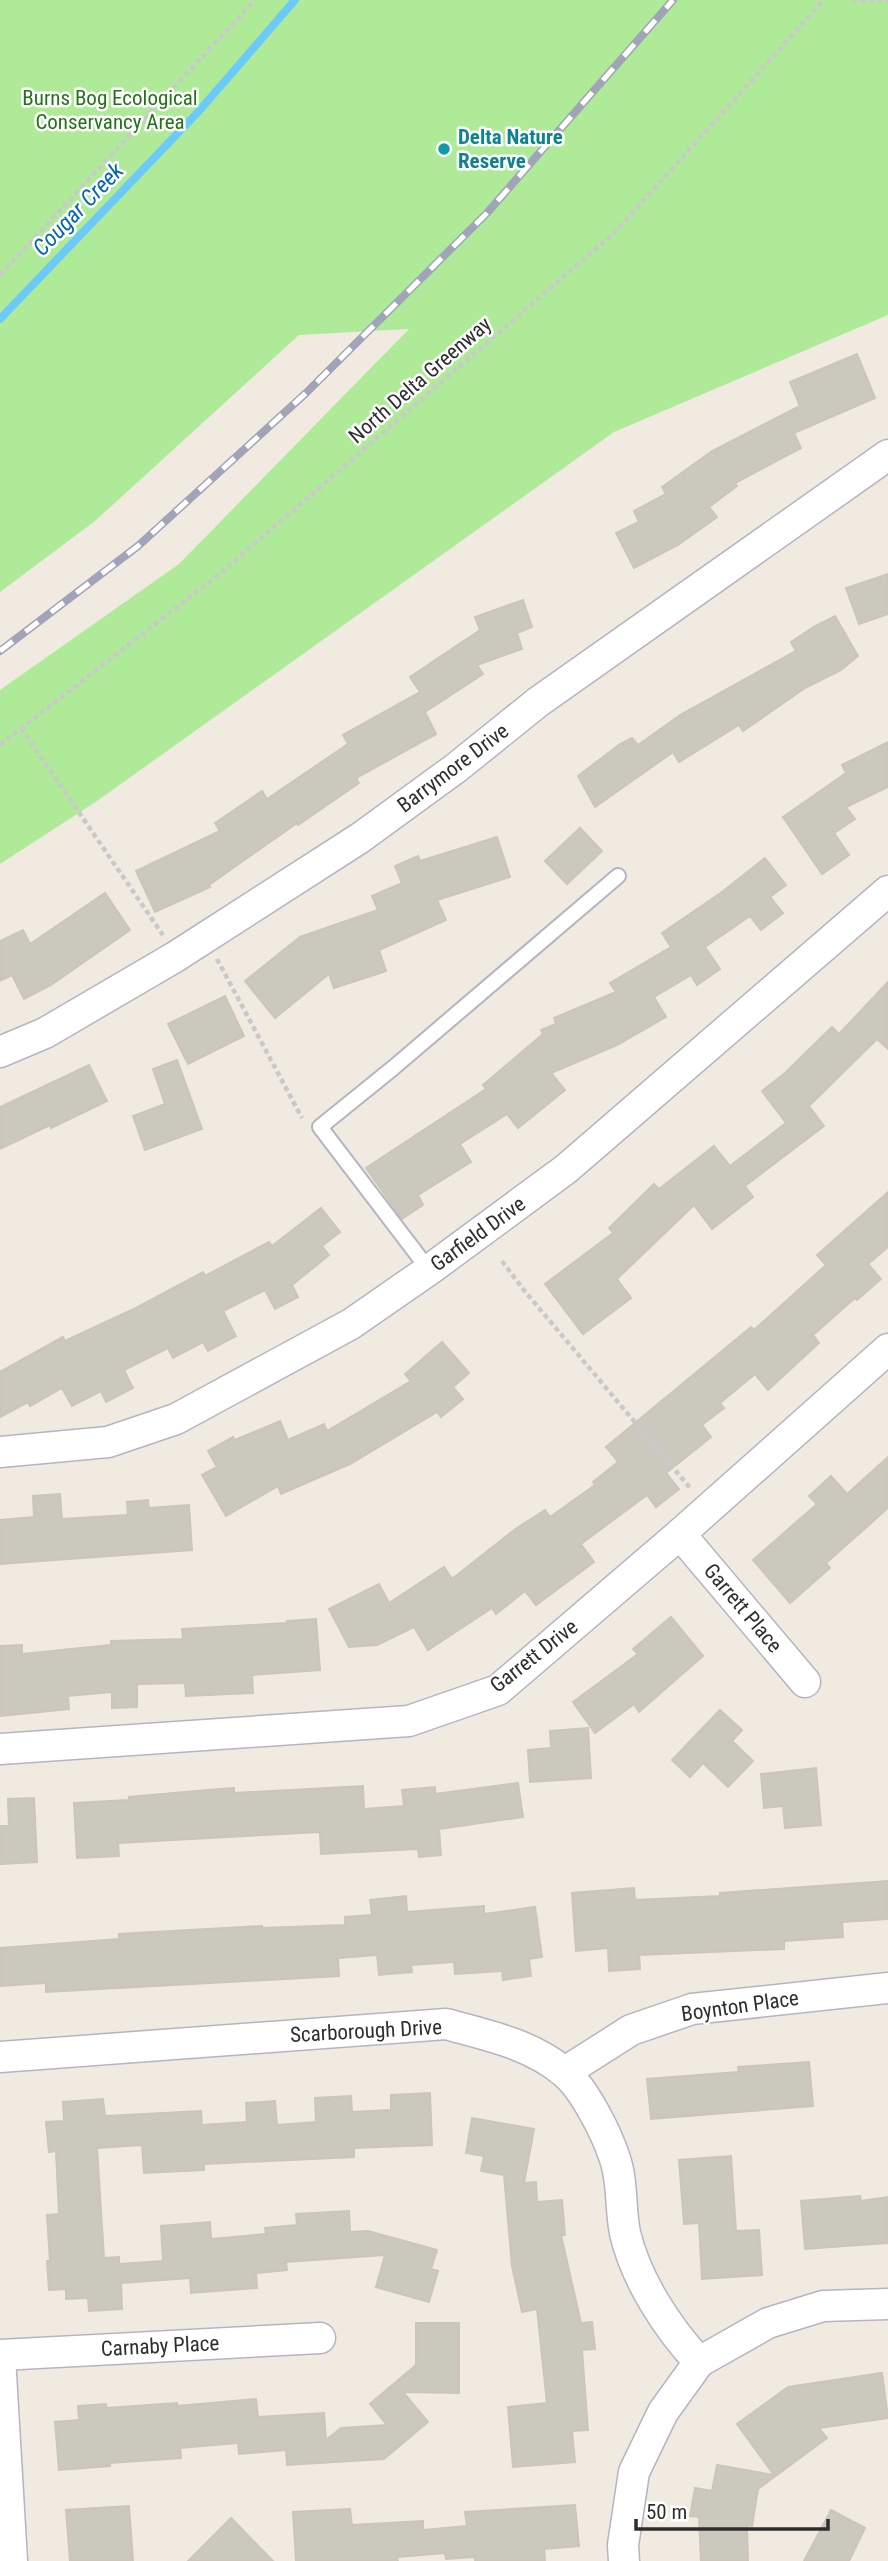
<svg xmlns="http://www.w3.org/2000/svg" width="888" height="2561" viewBox="0 0 888 2561" font-family="'Roboto Condensed',sans-serif">
<style>
.green{fill:#afea99}
.lines{fill:none;stroke-linecap:round;stroke-linejoin:round}
.stream{stroke:#6ccaf8;stroke-width:8}
.building{fill:#cbc8be;stroke:#ccc6b9;stroke-width:2}
.lane-casing{stroke:#b4b5c2;stroke-width:18}
.street-casing{stroke:#b4b5c2;stroke-width:33}
.path{stroke:#c9c9c9;stroke-width:4.5;stroke-dasharray:5 3.5;stroke-linecap:butt}
.lane{stroke:#fff;stroke-width:14}
.street{stroke:#fff;stroke-width:30}
.rail-casing{stroke:#a1a3b9;stroke-width:8}
.rail{stroke:#fff;stroke-width:5;stroke-dasharray:16;stroke-linecap:butt}
.culture-dot{fill:#0f9aa8;stroke:#fff;stroke-width:2.5}
.labels{text-anchor:middle;stroke-width:5;stroke-linejoin:round;paint-order:stroke}
.park-label{font-size:21px;fill:#227315;stroke:#fff}
.culture-label{font-size:21px;font-weight:bold;fill:#0d838f;stroke:#fff;text-anchor:start}
.street-label{font-size:21px;fill:#2e2e2e;stroke:#fff}
.water-label{font-size:23px;font-style:italic;fill:#0367ad;stroke:#fff}
</style>
<rect width="100%" height="100%" fill="#f0eae0"/>
<path class="green" d="M 0,0 L 888,0 L 888,315 L 614,432 L 97,801 L 0,864 L 0,690 L 179,564 L 409,329 L 299,335 L 95,521 L 0,592 Z"/>
<g class="lines">
<path class="stream" d="M 0,319 L 199,111 L 295,0"/>
</g>
<g class="building">
<path d="M 857,354 L 875,398 L 794,433 L 801,448 L 735,483 L 737,486 L 709,507 L 717,517 L 678,545 L 634,568 L 616,533 L 639,522 L 634,511 L 666,494 L 662,487 L 712,451 L 800,406 L 790,382 Z"/>
<path d="M 888,574 L 888,614 L 859,624 L 846,588 Z"/>
<path d="M 523,600 L 532,627 L 517,633 L 522,649 L 477,665 L 483,674 L 425,712 L 436,734 L 356,778 L 359,783 L 298,825 L 297,823 L 209,885 L 210,887 L 155,912 L 136,871 L 220,831 L 215,823 L 262,791 L 267,799 L 348,744 L 343,735 L 420,692 L 410,677 L 480,630 L 475,617 Z"/>
<path d="M 835,616 L 858,656 L 841,670 L 805,688 L 743,731 L 739,725 L 679,762 L 673,752 L 595,807 L 578,776 L 620,744 L 632,738 L 638,745 L 680,715 L 796,651 L 791,642 L 815,626 Z"/>
<path d="M 888,742 L 888,787 L 846,807 L 855,819 L 834,833 L 849,855 L 822,874 L 783,817 L 846,773 L 842,765 Z"/>
<path d="M 580,828 L 602,851 L 567,884 L 545,861 Z"/>
<path d="M 497,837 L 510,877 L 437,900 L 446,920 L 379,950 L 386,971 L 334,988 L 329,974 L 275,1018 L 245,981 L 300,937 L 378,910 L 372,896 L 402,883 L 395,866 L 418,856 L 420,861 Z"/>
<path d="M 765,858 L 786,885 L 770,897 L 783,913 L 761,930 L 750,916 L 705,947 L 720,969 L 697,985 L 691,975 L 654,997 L 666,1017 L 617,1045 L 551,1073 L 565,1090 L 518,1128 L 507,1114 L 460,1144 L 471,1162 L 418,1195 L 423,1205 L 402,1219 L 366,1168 L 486,1089 L 483,1085 L 543,1034 L 541,1030 L 556,1024 L 554,1018 L 616,992 L 610,983 L 671,947 L 662,933 L 722,892 Z"/>
<path d="M 105,893 L 130,930 L 51,985 L 24,999 L 12,975 L 0,981 L 0,941 L 23,930 L 30,944 Z"/>
<path d="M 888,982 L 888,1049 L 877,1039 L 809,1106 L 824,1126 L 745,1186 L 753,1197 L 712,1229 L 694,1205 L 617,1279 L 631,1298 L 583,1334 L 545,1284 L 613,1233 L 609,1228 L 654,1184 L 659,1189 L 714,1146 L 730,1166 L 786,1123 L 762,1091 L 785,1073 L 832,1027 L 839,1034 Z"/>
<path d="M 225,996 L 244,1036 L 188,1064 L 168,1024 Z"/>
<path d="M 177,1060 L 202,1129 L 145,1150 L 133,1116 L 165,1104 L 153,1069 Z"/>
<path d="M 89,1065 L 107,1101 L 51,1128 L 50,1125 L 0,1149 L 0,1107 Z"/>
<path d="M 888,1192 L 888,1247 L 868,1264 L 881,1279 L 857,1300 L 855,1298 L 813,1335 L 819,1343 L 768,1390 L 755,1374 L 720,1403 L 724,1408 L 702,1425 L 711,1437 L 666,1473 L 679,1489 L 656,1507 L 647,1495 L 581,1544 L 594,1562 L 536,1605 L 525,1591 L 496,1614 L 492,1608 L 428,1650 L 414,1627 L 377,1645 L 349,1647 L 329,1609 L 379,1584 L 389,1603 L 444,1567 L 452,1579 L 514,1530 L 545,1510 L 550,1517 L 595,1485 L 593,1482 L 618,1462 L 606,1447 L 751,1327 L 754,1330 L 826,1265 L 817,1255 Z"/>
<path d="M 321,1208 L 340,1232 L 322,1246 L 329,1255 L 292,1285 L 298,1297 L 275,1309 L 265,1290 L 223,1311 L 236,1336 L 208,1351 L 203,1342 L 173,1358 L 168,1348 L 124,1370 L 133,1388 L 106,1402 L 101,1391 L 72,1406 L 62,1388 L 30,1406 L 28,1402 L 0,1417 L 0,1372 L 63,1337 L 65,1341 L 136,1308 L 203,1272 L 205,1276 L 269,1242 L 272,1246 Z"/>
<path d="M 442,1342 L 469,1373 L 453,1387 L 463,1399 L 441,1417 L 437,1412 L 350,1464 L 281,1494 L 278,1486 L 226,1516 L 202,1475 L 217,1467 L 208,1451 L 233,1437 L 235,1440 L 280,1421 L 288,1440 L 324,1424 L 327,1431 L 411,1381 L 405,1374 Z"/>
<path d="M 888,1457 L 888,1508 L 826,1563 L 830,1568 L 790,1603 L 753,1560 L 817,1504 L 809,1496 L 831,1476 L 847,1494 Z"/>
<path d="M 60,1494 L 62,1519 L 128,1515 L 127,1502 L 148,1500 L 149,1508 L 189,1505 L 192,1550 L 0,1564 L 0,1520 L 34,1517 L 33,1496 Z"/>
<path d="M 671,1617 L 703,1656 L 639,1712 L 634,1704 L 595,1733 L 573,1702 L 638,1654 L 633,1649 Z"/>
<path d="M 316,1619 L 320,1670 L 252,1675 L 253,1693 L 186,1696 L 185,1683 L 137,1684 L 137,1707 L 112,1708 L 112,1692 L 68,1696 L 69,1709 L 0,1716 L 0,1646 L 22,1645 L 22,1654 L 111,1645 L 111,1641 L 183,1639 L 182,1629 L 287,1623 L 287,1621 Z"/>
<path d="M 720,1710 L 742,1730 L 732,1741 L 753,1761 L 728,1787 L 703,1763 L 690,1777 L 672,1760 Z"/>
<path d="M 588,1728 L 591,1778 L 530,1782 L 528,1750 L 551,1748 L 550,1731 Z"/>
<path d="M 816,1768 L 821,1825 L 785,1828 L 783,1806 L 764,1808 L 761,1774 Z"/>
<path d="M 518,1783 L 523,1817 L 439,1829 L 441,1855 L 419,1857 L 418,1849 L 321,1854 L 320,1832 L 118,1843 L 119,1856 L 77,1858 L 74,1803 L 129,1800 L 129,1797 L 208,1790 L 234,1788 L 234,1793 L 363,1786 L 364,1809 L 404,1806 L 402,1790 L 435,1787 L 435,1794 Z"/>
<path d="M 34,1798 L 37,1862 L 0,1864 L 0,1826 L 9,1826 L 8,1799 Z"/>
<path d="M 888,1881 L 888,1919 L 842,1922 L 843,1937 L 784,1941 L 784,1949 L 639,1955 L 640,1969 L 609,1971 L 608,1948 L 576,1951 L 572,1893 L 634,1888 L 635,1900 L 720,1896 L 720,1893 Z"/>
<path d="M 406,1896 L 407,1912 L 484,1906 L 484,1914 L 535,1907 L 542,1957 L 529,1959 L 531,1976 L 503,1980 L 502,1971 L 455,1974 L 454,1962 L 411,1965 L 412,1972 L 379,1975 L 377,1955 L 338,1958 L 339,1976 L 46,1992 L 46,1983 L 0,1986 L 0,1948 L 119,1939 L 119,1934 L 262,1926 L 262,1928 L 345,1925 L 345,1917 L 372,1915 L 370,1900 Z"/>
<path d="M 809,2062 L 813,2106 L 651,2119 L 647,2079 L 739,2072 L 738,2067 Z"/>
<path d="M 430,2093 L 432,2145 L 354,2148 L 354,2157 L 204,2164 L 204,2170 L 144,2173 L 142,2145 L 97,2148 L 104,2258 L 119,2257 L 119,2264 L 163,2261 L 161,2226 L 210,2222 L 211,2239 L 266,2234 L 265,2228 L 297,2225 L 296,2214 L 349,2211 L 350,2232 L 368,2231 L 437,2250 L 431,2269 L 438,2271 L 429,2302 L 376,2287 L 385,2255 L 286,2262 L 287,2270 L 256,2273 L 257,2288 L 191,2293 L 190,2278 L 121,2283 L 122,2309 L 89,2311 L 88,2298 L 66,2299 L 66,2289 L 49,2290 L 47,2261 L 50,2261 L 47,2215 L 59,2214 L 56,2151 L 49,2152 L 46,2122 L 64,2121 L 63,2102 L 103,2099 L 105,2116 L 201,2111 L 202,2125 L 247,2122 L 246,2103 L 275,2101 L 277,2125 L 316,2122 L 315,2098 L 351,2096 L 352,2112 L 391,2110 L 391,2095 Z"/>
<path d="M 472,2118 L 534,2129 L 524,2183 L 536,2182 L 537,2202 L 562,2200 L 565,2235 L 561,2235 L 581,2323 L 592,2322 L 595,2349 L 582,2350 L 588,2430 L 572,2431 L 575,2462 L 513,2467 L 508,2407 L 547,2403 L 537,2309 L 522,2312 L 512,2266 L 504,2175 L 481,2171 L 484,2156 L 466,2153 Z"/>
<path d="M 731,2156 L 736,2231 L 759,2230 L 762,2275 L 702,2279 L 699,2223 L 684,2224 L 679,2160 Z"/>
<path d="M 860,2196 L 861,2201 L 888,2197 L 888,2243 L 805,2249 L 801,2201 Z"/>
<path d="M 416,2323 L 459,2323 L 459,2393 L 403,2392 L 428,2422 L 384,2459 L 287,2465 L 286,2450 L 239,2454 L 238,2443 L 180,2448 L 181,2458 L 110,2463 L 110,2466 L 59,2470 L 55,2422 L 79,2420 L 78,2406 L 106,2404 L 106,2408 L 177,2403 L 177,2406 L 256,2399 L 258,2417 L 324,2413 L 326,2440 L 341,2428 L 387,2425 L 370,2404 L 416,2365 Z"/>
<path d="M 882,2373 L 888,2418 L 819,2428 L 827,2438 L 758,2489 L 752,2526 L 747,2525 L 748,2561 L 701,2561 L 699,2517 L 690,2516 L 695,2488 L 712,2491 L 717,2465 L 774,2475 L 737,2424 L 788,2387 Z"/>
<path d="M 575,2505 L 579,2546 L 544,2549 L 545,2561 L 475,2561 L 475,2557 L 446,2559 L 445,2553 L 397,2557 L 398,2561 L 296,2561 L 293,2512 L 350,2509 L 352,2525 L 423,2521 L 423,2530 L 467,2526 L 465,2512 Z"/>
<path d="M 129,2506 L 133,2561 L 70,2561 L 66,2510 Z"/>
<path d="M 831,2510 L 865,2528 L 849,2561 L 804,2561 Z"/>
<path d="M 231,2518 L 273,2561 L 188,2561 Z"/>
</g>
<g class="lines">
<defs>
<path id="lane" d="M 429,1270 L 320,1127 L 393,1068 L 618,876"/>
<g id="street">
<path d="M 0,1052 L 45,1033 L 175,957 L 360,838 L 456,768 L 538,702 L 888,455"/>
<path d="M 0,1452 L 108,1442 L 176,1419 L 351,1324 L 429,1270 L 566,1169 L 888,891"/>
<path d="M 680,1534 L 805,1682"/>
<path d="M 0,1749 L 409,1721 L 498,1690 L 680,1534 L 888,1349"/>
<path d="M 0,2057 L 446,2024 C 486,2035 531,2044 564,2072 C 584,2088 607,2134 615,2159 C 623,2182 620,2209 625,2233 C 636,2280 667,2327 699,2362"/>
<path d="M 565,2072 L 631,2030 L 692,2009 L 888,1988"/>
<path d="M 0,2355 L 320,2338"/>
<path d="M 0,2357 L 12,2561"/>
<path d="M 624,2561 L 623,2545 L 634,2472 L 663,2412 L 699,2362 L 768,2323 L 823,2306 L 888,2304"/>
</g>
</defs>
<use href="#lane" class="lane-casing"/>
<use href="#street" class="street-casing"/>
<g class="path">
<path d="M 852,0 L 888,1"/>
<path d="M 0,275 L 255,0"/>
<path d="M 21,728 L 163,935"/>
<path d="M 0,745 L 222,572 L 615,232 L 824,0"/>
<path d="M 217,959 L 302,1118"/>
<path d="M 502,1261 L 523,1289 L 691,1489"/>
</g>
<use href="#lane" class="lane"/>
<use href="#street" class="street"/>
<defs>
<path id="rail" d="M 0,651 L 138,546 L 306,393 L 487,213 L 673,0"/>
</defs>
<use href="#rail" class="rail-casing"/>
<use href="#rail" class="rail"/>
</g>
<circle class="culture-dot" cx="444" cy="149" r="7"/>
<g class="labels">
<g class="park-label">
<text x="110" y="105">Burns Bog Ecological<tspan x="110" dy="24">Conservancy Area</tspan></text>
</g>
<g class="culture-label">
<text x="458" y="144">Delta Nature<tspan x="458" dy="24">Reserve</tspan></text>
</g>
<g class="street-label">
<text transform="translate(420 380) rotate(-41)" y="7">North Delta Greenway</text>
<text transform="translate(453 768) rotate(-37)" y="7">Barrymore Drive</text>
<text transform="translate(478 1234) rotate(-36)" y="7">Garfield Drive</text>
<text transform="translate(743 1608) rotate(50)" y="7">Garrett Place</text>
<text transform="translate(534 1656) rotate(-38)" y="7">Garrett Drive</text>
<text transform="translate(740 2006) rotate(-8)" y="7">Boynton Place</text>
<text transform="translate(366 2031) rotate(-3)" y="7">Scarborough Drive</text>
<text transform="translate(160 2346) rotate(-3)" y="7">Carnaby Place</text>
</g>
<g class="water-label">
<text transform="translate(78 209) rotate(-46)" y="8">Cougar Creek</text>
</g>
</g>
<path d="M636 2519v10h192v-10" fill="none" stroke="#2e2e2e" stroke-width="3.5"/>
<text x="646" y="2519" font-size="21" fill="#2e2e2e" stroke="#ffffff" stroke-width="5" paint-order="stroke">50 m</text>
</svg>
